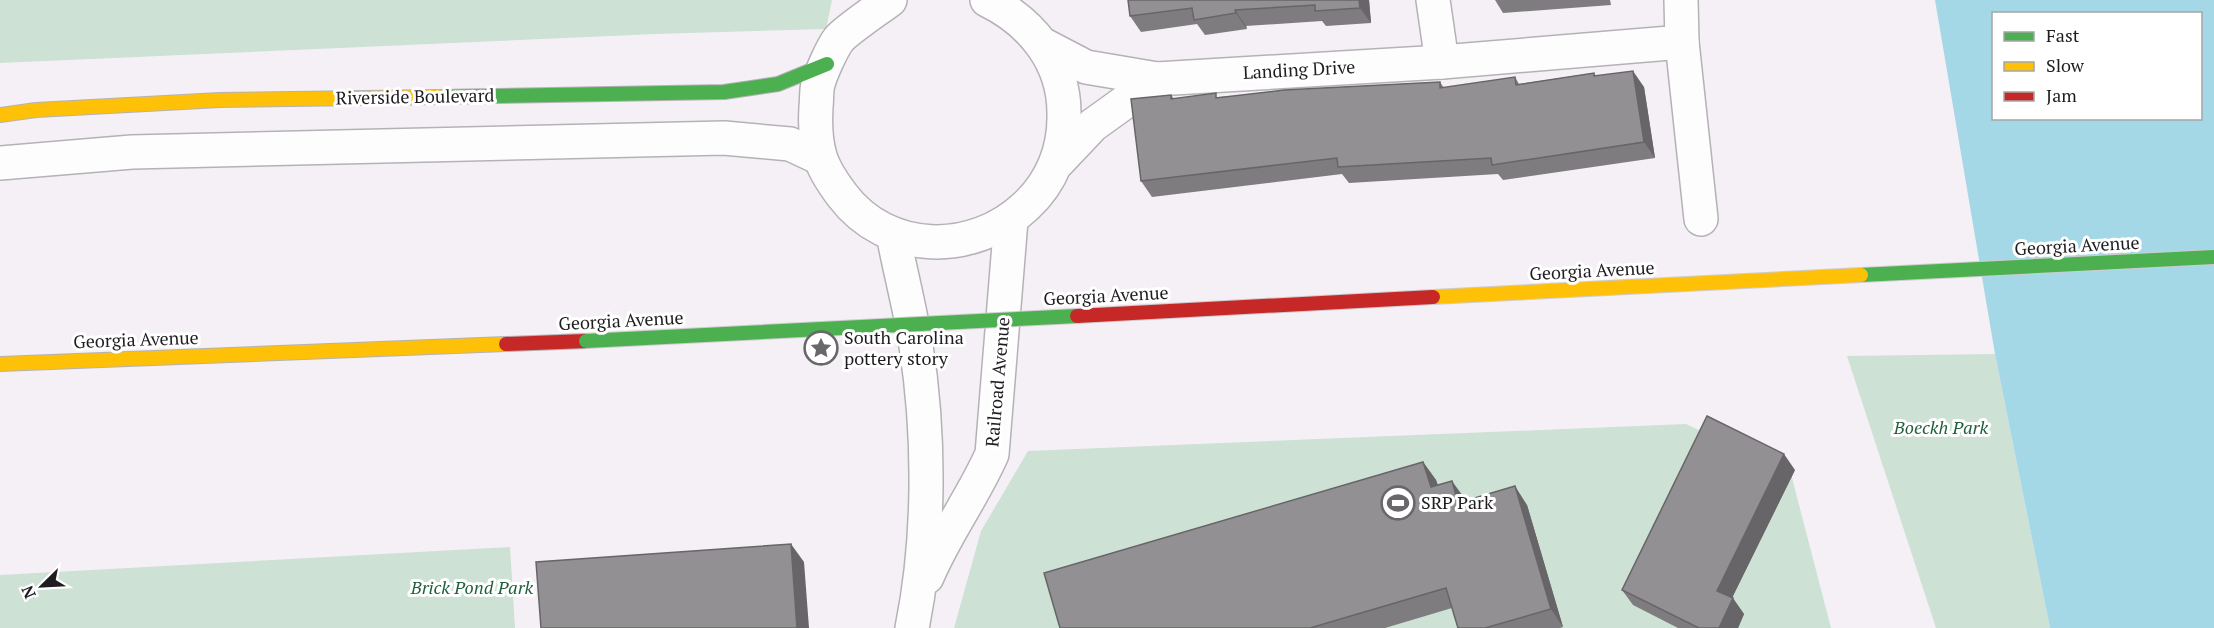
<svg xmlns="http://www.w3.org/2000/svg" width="2214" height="628" viewBox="0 0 2214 628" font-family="'PT Serif',serif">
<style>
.green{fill:#cde1d5}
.water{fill:#a5d8e7;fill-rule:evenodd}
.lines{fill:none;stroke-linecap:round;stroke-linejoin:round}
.street-casing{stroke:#b5b2b6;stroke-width:36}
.fast-casing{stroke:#b5b2b6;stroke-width:16}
.slow-casing{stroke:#b5b2b6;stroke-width:16}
.jam-casing{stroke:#b5b2b6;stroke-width:16}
.street{stroke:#fdfdfe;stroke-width:33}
.fast{stroke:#4caf50;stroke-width:14}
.slow{stroke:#ffc107;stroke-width:14}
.jam{stroke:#c62828;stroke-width:14}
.fast-bridge-casing{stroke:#ceccce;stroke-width:16;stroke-linecap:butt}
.slow-bridge-casing{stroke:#ceccce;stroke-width:16;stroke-linecap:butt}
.jam-bridge-casing{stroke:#ceccce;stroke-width:16;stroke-linecap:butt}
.fast-bridge{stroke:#4caf50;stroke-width:14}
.slow-bridge{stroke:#ffc107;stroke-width:14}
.jam-bridge{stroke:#c62828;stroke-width:14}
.wall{fill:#7e7c7e}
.shaded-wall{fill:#676567}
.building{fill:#939093;stroke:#676567;stroke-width:1.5}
.labels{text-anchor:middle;stroke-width:6;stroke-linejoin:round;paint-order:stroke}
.street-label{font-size:18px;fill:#1f1d20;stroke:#fff}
.poi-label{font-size:18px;fill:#1f1d20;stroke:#fff;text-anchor:start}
.park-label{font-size:18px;font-style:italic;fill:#205f3c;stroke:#fff}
</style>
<rect width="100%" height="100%" fill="#f4f0f5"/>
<g class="green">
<path d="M 0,0 L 832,0 L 826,29 L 655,34 L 0,63 Z"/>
<path d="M 1995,354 L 2050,628 L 1936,628 L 1847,356 Z"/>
<path d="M 1686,424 L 1791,474 L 1831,628 L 954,628 L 981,531 L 1028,451 Z"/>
<path d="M 510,547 L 515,628 L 0,628 L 0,575 Z"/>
</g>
<path class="water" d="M 1935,0 L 2214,0 L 2214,628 L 2050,628 L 1995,354 ZM 1994,14 L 2200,14 L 2200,118 L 1994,118 Z"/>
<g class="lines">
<defs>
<g id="street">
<path d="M 890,0 C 878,9 848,29 839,39 C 832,48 821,73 818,84 C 816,91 817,99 816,107 C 815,124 815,139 820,156 C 824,170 833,183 842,195 C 887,255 973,256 1026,206 C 1052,182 1065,149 1064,113 C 1064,62 1032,22 987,0"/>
<path d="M 1433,0 L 1442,62"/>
<path d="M 1682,42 L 1701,219"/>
<path d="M 1042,44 L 1086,67 L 1157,79 L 1442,62 L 1682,42 L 1681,0"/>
<path d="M 1058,162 L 1093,125 L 1157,79"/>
<path d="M 0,163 L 132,152 L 724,138 L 790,144 L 820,158"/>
<path d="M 893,234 C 900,271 910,308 916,346 C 930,435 930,540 912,628"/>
<path d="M 927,577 C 945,534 973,497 992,454 L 1011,220"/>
</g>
<path id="fast" d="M 439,97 L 724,92 L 778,84 L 827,64"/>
<g id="slow">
<path d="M 0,115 L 36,110 L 220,100 L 439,97"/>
<path d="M 0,364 L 506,344"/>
</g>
<path id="jam" d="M 506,344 L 586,341"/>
</defs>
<use href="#street" class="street-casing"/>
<use href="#fast" class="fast-casing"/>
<use href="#slow" class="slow-casing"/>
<use href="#jam" class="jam-casing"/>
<use href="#street" class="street"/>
<use href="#fast" class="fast"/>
<use href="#slow" class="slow"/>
<use href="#jam" class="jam"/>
<defs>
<g id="fast-bridge">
<path d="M 1861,275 L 2214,257"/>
<path d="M 586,341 L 1077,316"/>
</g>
<path id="slow-bridge" d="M 1433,297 L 1861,275"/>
<path id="jam-bridge" d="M 1077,316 L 1433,297"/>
</defs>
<use href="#fast-bridge" class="fast-bridge-casing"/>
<use href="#slow-bridge" class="slow-bridge-casing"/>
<use href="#jam-bridge" class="jam-bridge-casing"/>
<use href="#fast-bridge" class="fast-bridge"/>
<use href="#slow-bridge" class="slow-bridge"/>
<use href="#jam-bridge" class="jam-bridge"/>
</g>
<g class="wall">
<path d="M 1128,0 L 1369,0 L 1371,23 L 1326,26 L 1322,21 L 1246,26 L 1247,29 L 1205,35 L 1197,24 L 1141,32 L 1130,16 Z"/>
<path d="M 1495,0 L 1610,0 L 1611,5 L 1503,13 Z"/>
<path d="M 1594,73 L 1596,76 L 1644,87 L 1655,158 L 1503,180 L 1498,174 L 1349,183 L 1342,174 L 1152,197 L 1141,181 L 1171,95 L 1174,99 L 1218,97 L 1440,82 L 1444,88 L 1515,77 L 1519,84 Z"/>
<path d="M 1423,462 L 1436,480 L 1438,485 L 1465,499 L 1466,501 L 1527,505 L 1563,627 L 1560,628 L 1458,628 L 1452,608 L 1385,628 L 1060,628 Z"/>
<path d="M 1795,470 L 1732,598 L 1744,614 L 1738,628 L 1678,628 L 1633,605 L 1622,590 Z"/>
</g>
<g class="shaded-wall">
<path d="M 1359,0 L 1369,0 L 1371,23 L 1360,8 Z"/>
<path d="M 1235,10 L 1246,26 L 1247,29 L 1236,13 Z"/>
<path d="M 1633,71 L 1644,87 L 1655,158 L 1644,142 Z"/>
<path d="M 1784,454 L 1795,470 L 1728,606 L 1717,591 Z"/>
<path d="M 1423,462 L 1436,480 L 1444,505 L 1431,487 Z"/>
<path d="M 1452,481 L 1465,499 L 1471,521 L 1458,503 Z"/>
<path d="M 1515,486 L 1527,505 L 1563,627 L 1551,609 Z"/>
<path d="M 791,544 L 804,562 L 809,628 L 797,628 Z"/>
<path d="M 1733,598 L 1744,614 L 1738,628 L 1719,628 Z"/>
</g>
<g class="building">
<path d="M 1128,0 L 1359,0 L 1360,8 L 1315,11 L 1315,5 L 1235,10 L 1236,13 L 1194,20 L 1192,8 L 1130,16 Z"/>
<path d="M 1633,71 L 1644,142 L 1492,165 L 1491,158 L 1338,167 L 1337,158 L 1141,181 L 1131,99 L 1171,95 L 1171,99 L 1216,93 L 1216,98 L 1284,90 L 1440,82 L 1440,88 L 1515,77 L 1516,85 L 1594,73 L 1594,76 Z"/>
<path d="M 1707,416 L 1784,454 L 1717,591 L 1733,598 L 1719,628 L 1699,628 L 1622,590 Z"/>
<path d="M 1423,462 L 1431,487 L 1452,481 L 1458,503 L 1515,486 L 1551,609 L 1485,628 L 1458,628 L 1446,588 L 1310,628 L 1060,628 L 1044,573 Z"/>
<path d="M 791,544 L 797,628 L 541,628 L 536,562 Z"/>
</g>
<defs>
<symbol id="sight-ring" viewBox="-11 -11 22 22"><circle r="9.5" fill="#fff" stroke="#6a676b" stroke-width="1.5"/><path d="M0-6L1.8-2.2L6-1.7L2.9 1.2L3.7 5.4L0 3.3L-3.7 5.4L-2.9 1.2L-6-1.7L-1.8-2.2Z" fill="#6a676b"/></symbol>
<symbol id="stadium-ring" viewBox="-11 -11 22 22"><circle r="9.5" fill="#fff" stroke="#6a676b" stroke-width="1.5"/><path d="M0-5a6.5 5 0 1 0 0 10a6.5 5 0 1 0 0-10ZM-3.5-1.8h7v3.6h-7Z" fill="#6a676b"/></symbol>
</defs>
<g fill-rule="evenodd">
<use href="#sight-ring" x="802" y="329" width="38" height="38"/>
<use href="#stadium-ring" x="1379" y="484" width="38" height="38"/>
</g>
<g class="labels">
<g class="street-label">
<text transform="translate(1299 70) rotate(-3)" y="6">Landing Drive</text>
<text transform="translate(415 97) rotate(-1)" y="6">Riverside Boulevard</text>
<text transform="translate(2077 246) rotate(-3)" y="6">Georgia Avenue</text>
<text transform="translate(1592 271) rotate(-3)" y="6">Georgia Avenue</text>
<text transform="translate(1106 296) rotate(-3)" y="6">Georgia Avenue</text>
<text transform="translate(621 321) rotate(-3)" y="6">Georgia Avenue</text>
<text transform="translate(136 340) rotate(-2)" y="6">Georgia Avenue</text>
<text transform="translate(998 382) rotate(-85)" y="6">Railroad Avenue</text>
</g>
<g class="poi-label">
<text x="844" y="344">South Carolina<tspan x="844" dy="21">pottery story</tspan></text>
<text x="1421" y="509">SRP Park</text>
</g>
<g class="park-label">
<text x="1941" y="434">Boeckh Park</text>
<text x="472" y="594">Brick Pond Park</text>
</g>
</g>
<rect x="1992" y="12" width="210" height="108" fill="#ffffff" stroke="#a5a5a6" stroke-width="1.5"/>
<rect x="2004" y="32" width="30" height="9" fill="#4caf50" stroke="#a5a5a6" stroke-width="1.5"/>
<text x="2046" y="42" font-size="18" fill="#1f1d20">Fast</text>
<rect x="2004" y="62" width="30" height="9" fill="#ffc107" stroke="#a5a5a6" stroke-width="1.5"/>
<text x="2046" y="72" font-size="18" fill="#1f1d20">Slow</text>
<rect x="2004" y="92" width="30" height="9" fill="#c62828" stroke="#a5a5a6" stroke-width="1.5"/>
<text x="2046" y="102" font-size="18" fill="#1f1d20">Jam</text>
<g transform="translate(42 586) rotate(246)" stroke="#ffffff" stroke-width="4.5" paint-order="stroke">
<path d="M0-4.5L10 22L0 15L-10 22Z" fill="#1f1d20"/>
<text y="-9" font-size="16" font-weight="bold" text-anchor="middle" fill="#1f1d20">N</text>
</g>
</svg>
